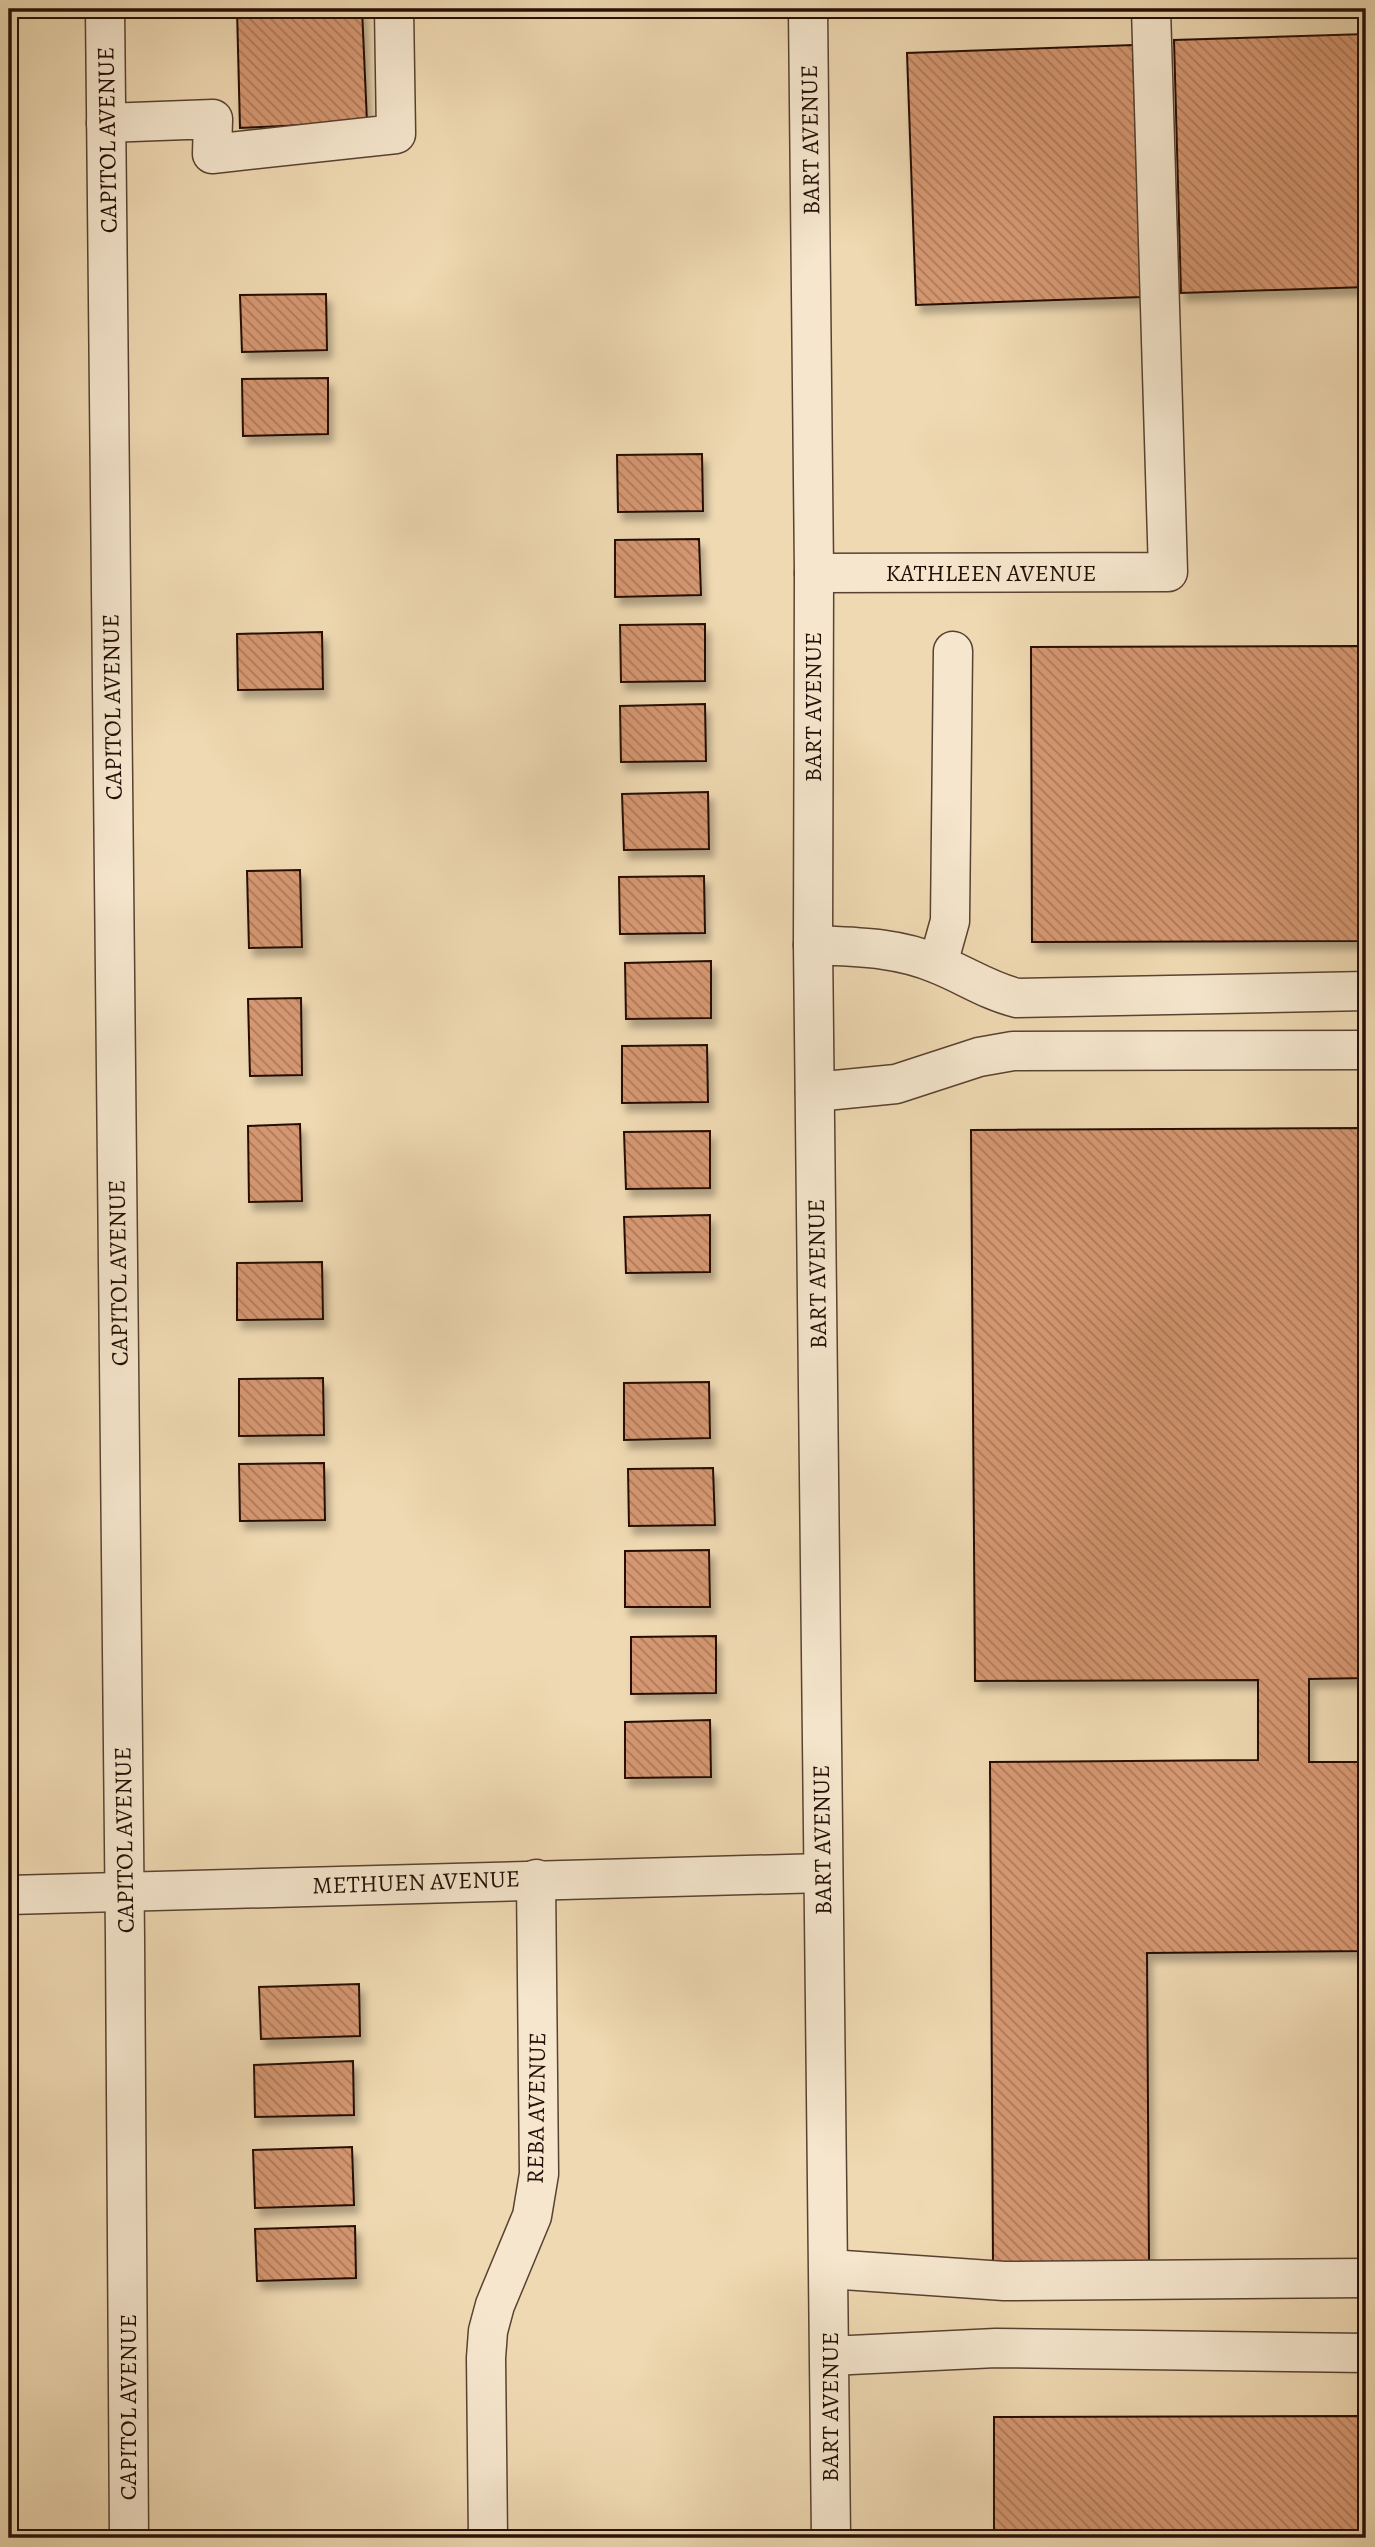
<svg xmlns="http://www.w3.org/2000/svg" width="1375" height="2547" viewBox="0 0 1375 2547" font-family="Alegreya,serif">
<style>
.building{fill:url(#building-back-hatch);stroke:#260f06;stroke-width:2;filter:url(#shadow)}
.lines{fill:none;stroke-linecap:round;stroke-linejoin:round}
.minor-casing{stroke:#584231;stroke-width:41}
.minor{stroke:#f5e6cd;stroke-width:38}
.labels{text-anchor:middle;stroke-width:6;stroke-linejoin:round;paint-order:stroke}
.street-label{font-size:24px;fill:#260f06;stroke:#f5e6cd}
</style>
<defs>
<pattern id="building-back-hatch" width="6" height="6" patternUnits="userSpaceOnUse" patternTransform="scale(1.75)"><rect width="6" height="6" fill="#d59771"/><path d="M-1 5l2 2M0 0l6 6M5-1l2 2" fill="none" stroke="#ad7a5b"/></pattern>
<filter id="shadow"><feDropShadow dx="4.5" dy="8" stdDeviation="3.5" flood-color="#0004"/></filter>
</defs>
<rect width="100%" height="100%" fill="#efd9b2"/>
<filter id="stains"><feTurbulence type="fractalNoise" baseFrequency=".00286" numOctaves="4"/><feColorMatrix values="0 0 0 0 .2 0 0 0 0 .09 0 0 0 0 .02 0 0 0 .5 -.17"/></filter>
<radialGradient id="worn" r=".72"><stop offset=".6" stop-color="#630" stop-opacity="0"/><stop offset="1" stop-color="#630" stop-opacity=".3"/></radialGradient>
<g class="building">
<path d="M 237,9 L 362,9 L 367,122 L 240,128 Z"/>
<path d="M 1366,34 L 1366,287 L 1181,293 L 1174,40 Z"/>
<path d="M 1133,45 L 1141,297 L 916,305 L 907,53 Z"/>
<path d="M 326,294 L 327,350 L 242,352 L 240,295 Z"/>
<path d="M 328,378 L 328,434 L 243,436 L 242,379 Z"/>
<path d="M 702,454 L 703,511 L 618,512 L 617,455 Z"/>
<path d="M 699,539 L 701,595 L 615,597 L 615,540 Z"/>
<path d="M 705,624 L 705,681 L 621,682 L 620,625 Z"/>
<path d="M 322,632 L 323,689 L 238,690 L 237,634 Z"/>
<path d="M 1366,646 L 1366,941 L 1032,942 L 1031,647 Z"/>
<path d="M 705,704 L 706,761 L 621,762 L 620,706 Z"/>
<path d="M 708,792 L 709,849 L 624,850 L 622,794 Z"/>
<path d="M 300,870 L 302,947 L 249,948 L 247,871 Z"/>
<path d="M 704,876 L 705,933 L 620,934 L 619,877 Z"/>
<path d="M 711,961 L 711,1018 L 626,1019 L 625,963 Z"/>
<path d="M 301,998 L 302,1075 L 250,1076 L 248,999 Z"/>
<path d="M 707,1045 L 708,1102 L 622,1103 L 622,1046 Z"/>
<path d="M 300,1124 L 302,1201 L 249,1202 L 248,1126 Z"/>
<path d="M 1366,1128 L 1366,1678 L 1309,1679 L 1309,1762 L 1366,1762 L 1366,1951 L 1147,1953 L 1149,2262 L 993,2264 L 990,1762 L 1258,1760 L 1258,1680 L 975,1681 L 971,1130 Z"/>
<path d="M 710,1131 L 710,1188 L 626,1189 L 624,1132 Z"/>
<path d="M 710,1215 L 710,1272 L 626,1273 L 624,1217 Z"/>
<path d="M 322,1262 L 323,1319 L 237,1320 L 237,1263 Z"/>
<path d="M 323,1378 L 324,1435 L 239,1436 L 239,1379 Z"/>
<path d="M 709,1382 L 710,1438 L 624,1440 L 624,1383 Z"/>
<path d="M 324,1463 L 325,1520 L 240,1521 L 239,1464 Z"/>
<path d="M 713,1468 L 715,1525 L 629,1526 L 628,1469 Z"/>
<path d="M 709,1550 L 710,1607 L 625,1607 L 625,1551 Z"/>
<path d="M 716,1636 L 716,1693 L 631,1694 L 631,1637 Z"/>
<path d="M 710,1720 L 711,1777 L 625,1778 L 625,1722 Z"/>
<path d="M 359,1984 L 360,2036 L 261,2039 L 259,1987 Z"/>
<path d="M 353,2061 L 354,2115 L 255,2117 L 254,2065 Z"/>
<path d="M 352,2147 L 354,2205 L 255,2208 L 253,2150 Z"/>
<path d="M 355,2226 L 356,2278 L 257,2281 L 255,2229 Z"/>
<path d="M 1366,2416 L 1366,2538 L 994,2538 L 994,2417 Z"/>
</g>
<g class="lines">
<defs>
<g id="minor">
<path d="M 105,9 L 125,1939 L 129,2538"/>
<path d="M 808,9 L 814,573 L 813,945 L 831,2538"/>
<path d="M 106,123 L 213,119 L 212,154 L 396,134 L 394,9"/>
<path d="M 814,573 L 1168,572 L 1151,9"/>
<path d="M 813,945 C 856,947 897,947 937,964 C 965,975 988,991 1017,998 L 1366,991"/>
<path d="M 938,964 L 950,921 L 953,651"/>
<path d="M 815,1092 L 896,1084 L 979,1057 L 1013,1051 L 1366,1050"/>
<path d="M 9,1895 L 823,1873"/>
<path d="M 829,2269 L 1004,2281 L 1366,2278"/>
<path d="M 830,2356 L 996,2348 L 1366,2353"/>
<path d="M 488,2538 L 486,2358 L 488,2331 L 495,2305 L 532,2216 L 539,2174 L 536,1879"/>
</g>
</defs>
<use href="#minor" class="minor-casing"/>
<use href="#minor" class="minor"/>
</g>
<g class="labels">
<g class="street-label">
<text transform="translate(107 140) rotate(-91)" y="8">CAPITOL AVENUE</text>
<text transform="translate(810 140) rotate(-91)" y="8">BART AVENUE</text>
<text x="991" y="581">KATHLEEN AVENUE</text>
<text transform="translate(112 707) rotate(-91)" y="8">CAPITOL AVENUE</text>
<text transform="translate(813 707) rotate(-90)" y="8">BART AVENUE</text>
<text transform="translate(118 1273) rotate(-91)" y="8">CAPITOL AVENUE</text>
<text transform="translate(817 1274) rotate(-91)" y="8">BART AVENUE</text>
<text transform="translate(124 1840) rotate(-91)" y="8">CAPITOL AVENUE</text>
<text transform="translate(822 1840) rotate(-91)" y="8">BART AVENUE</text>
<text transform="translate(416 1882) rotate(-2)" y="8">METHUEN AVENUE</text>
<text transform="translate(536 2108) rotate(-89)" y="8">REBA AVENUE</text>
<text transform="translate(128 2407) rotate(-90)" y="8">CAPITOL AVENUE</text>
<text transform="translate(830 2407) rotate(-90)" y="8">BART AVENUE</text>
</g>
</g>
<rect width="1375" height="2547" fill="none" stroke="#efd9b2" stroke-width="35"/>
<rect x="10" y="10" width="1354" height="2526" fill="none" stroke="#260f06" stroke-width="3.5"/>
<rect x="18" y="18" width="1340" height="2512" fill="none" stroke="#260f06" stroke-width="2"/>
<rect width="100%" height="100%" filter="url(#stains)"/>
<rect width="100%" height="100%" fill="url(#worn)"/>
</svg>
